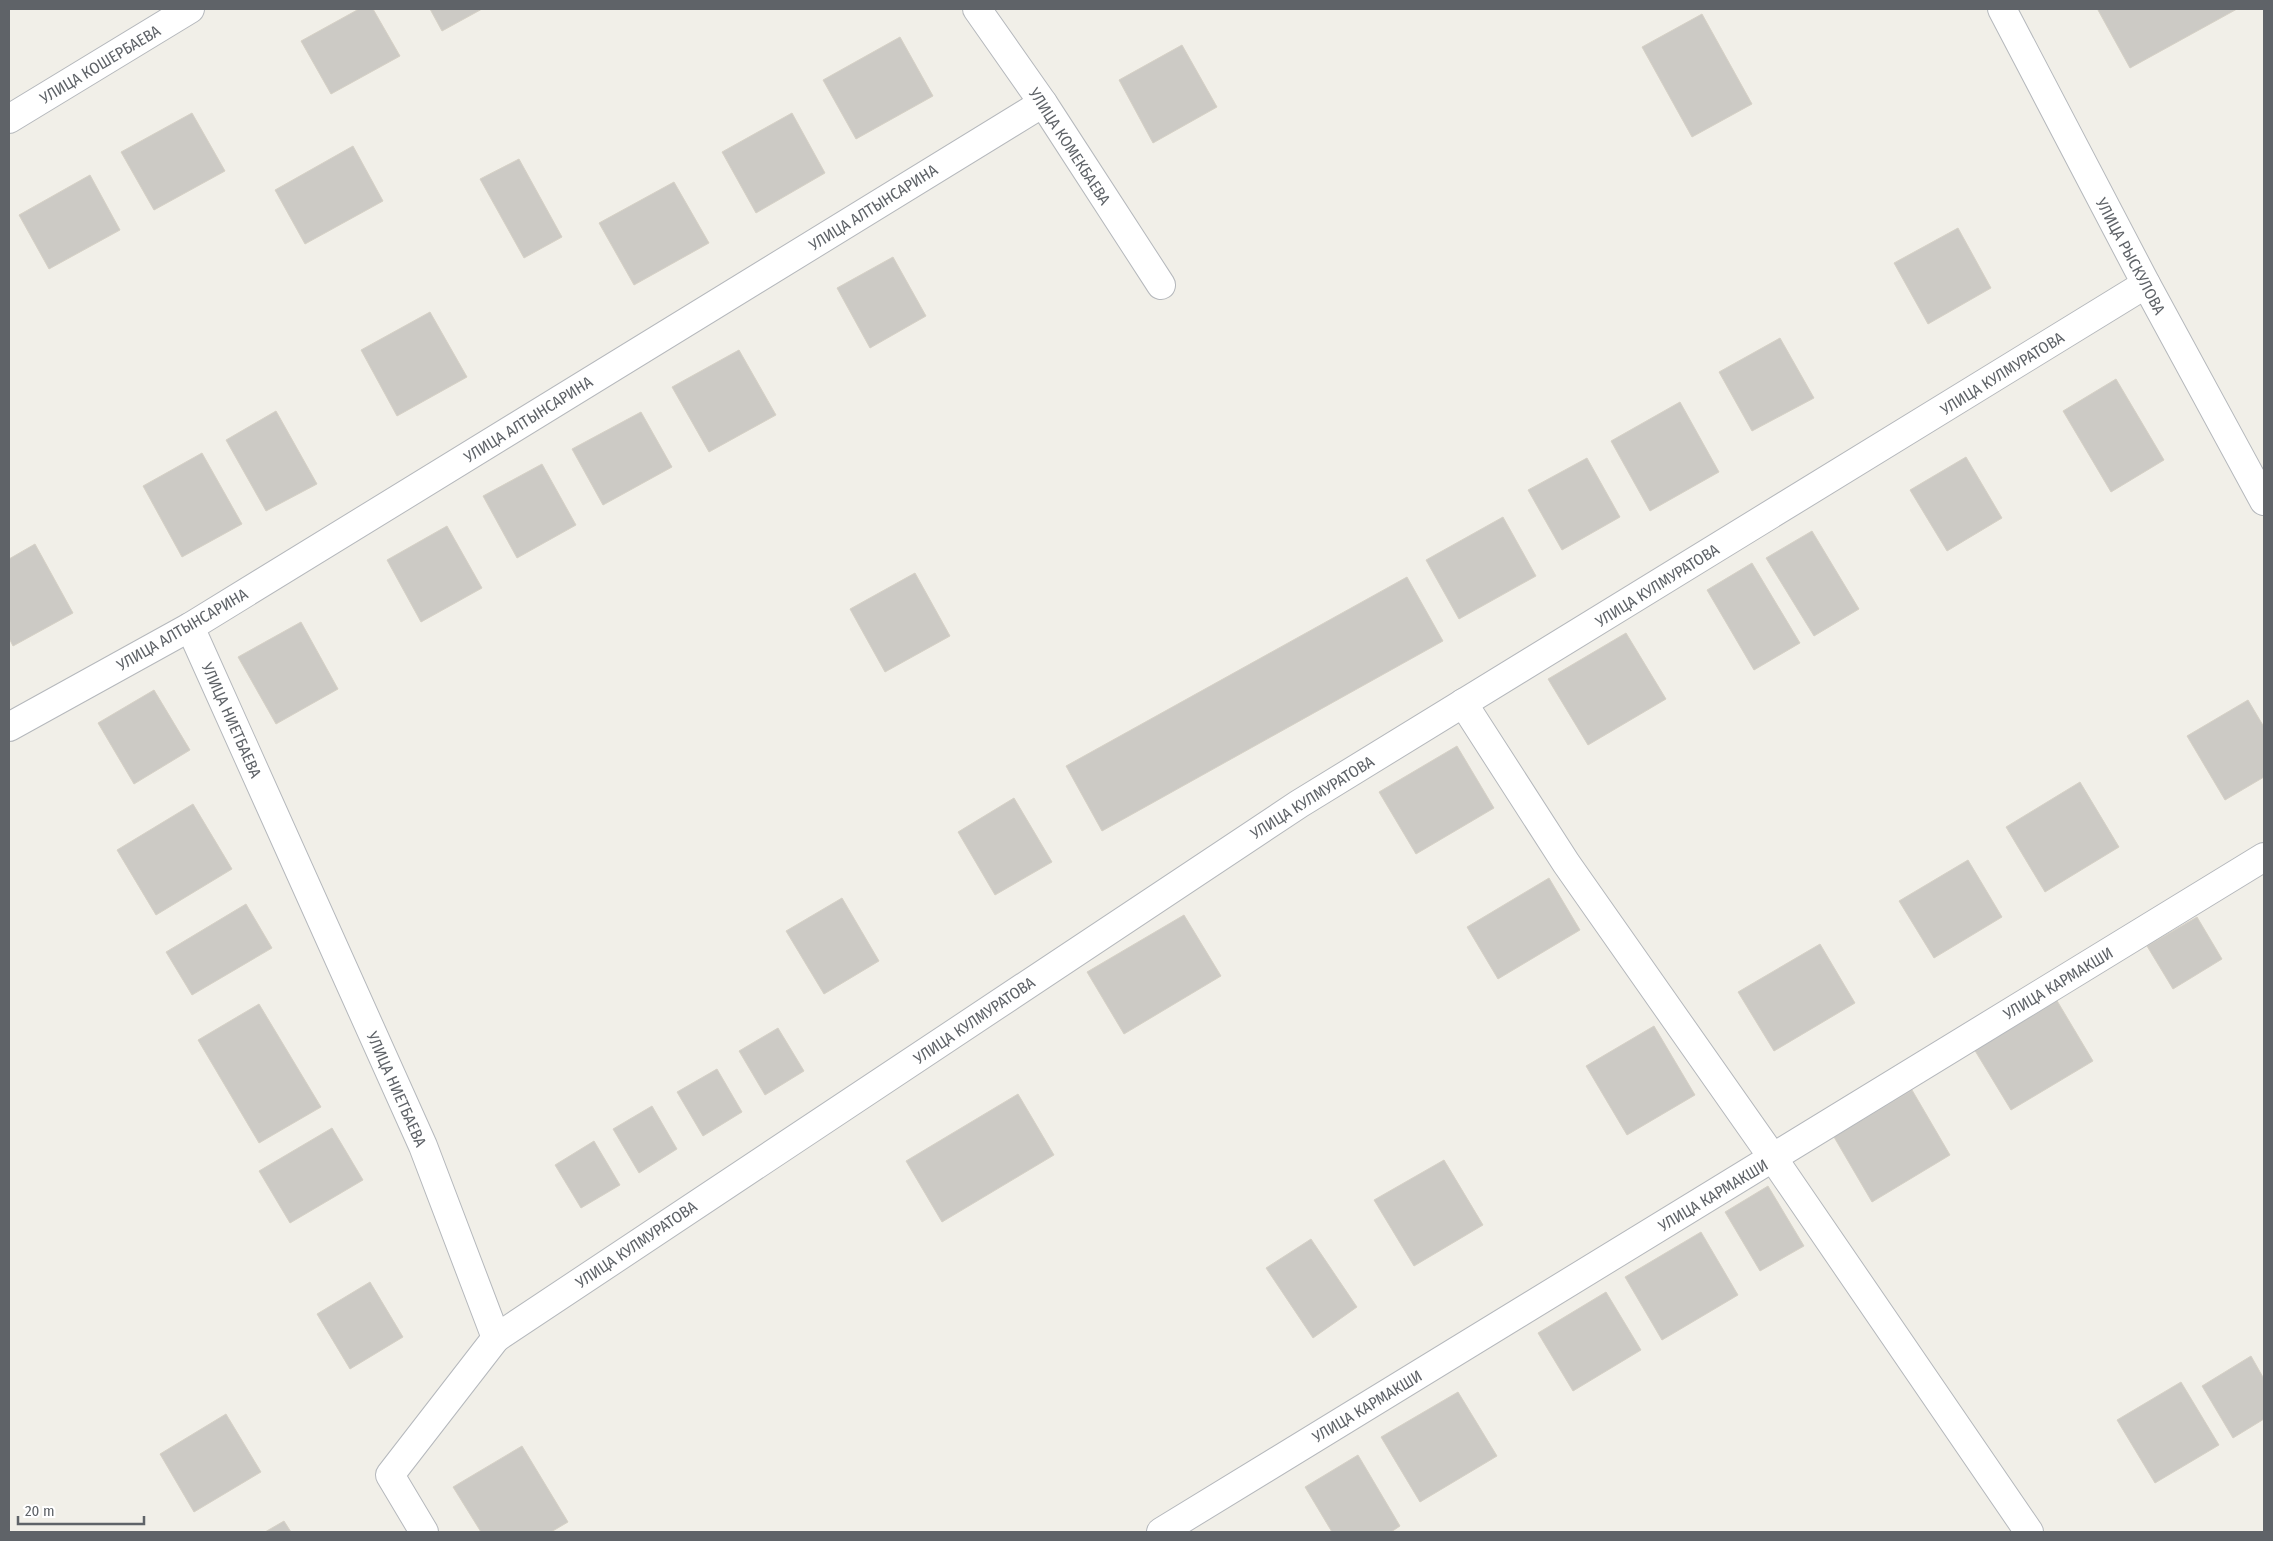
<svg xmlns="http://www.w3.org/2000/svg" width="2273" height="1541" viewBox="0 0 2273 1541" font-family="'Fira Sans Condensed',sans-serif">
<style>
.building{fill:#cccac5;stroke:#d6d1c6}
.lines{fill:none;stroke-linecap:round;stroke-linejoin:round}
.minor-casing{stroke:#b5b8bc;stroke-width:30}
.minor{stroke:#fff;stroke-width:28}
.labels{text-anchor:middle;stroke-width:5;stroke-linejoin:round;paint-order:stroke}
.street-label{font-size:16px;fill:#5f6368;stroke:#fff}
</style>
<rect width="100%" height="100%" fill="#f1efe8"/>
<g class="building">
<path d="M 359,9 L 373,9 L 400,56 L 331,94 L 301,41 Z"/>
<path d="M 430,9 L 482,9 L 442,31 Z"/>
<path d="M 2100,9 L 2237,9 L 2130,68 L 2098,10 Z"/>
<path d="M 1702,14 L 1752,104 L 1692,137 L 1642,47 Z"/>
<path d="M 900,37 L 933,96 L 856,139 L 823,80 Z"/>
<path d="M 1182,45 L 1217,107 L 1153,143 L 1119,80 Z"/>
<path d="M 192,113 L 225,171 L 154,210 L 121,152 Z"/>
<path d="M 792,113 L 825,173 L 756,213 L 722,152 Z"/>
<path d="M 353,146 L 383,201 L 305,244 L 275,190 Z"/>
<path d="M 519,159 L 562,237 L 524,258 L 480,179 Z"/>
<path d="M 90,175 L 120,230 L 49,269 L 19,215 Z"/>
<path d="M 674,182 L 709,243 L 634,285 L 599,223 Z"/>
<path d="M 1958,228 L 1991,288 L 1928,324 L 1894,263 Z"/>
<path d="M 893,257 L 926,316 L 870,348 L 837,288 Z"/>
<path d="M 430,312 L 467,377 L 397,416 L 361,350 Z"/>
<path d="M 1780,338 L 1814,398 L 1752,431 L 1719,372 Z"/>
<path d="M 739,350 L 776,415 L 709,452 L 672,387 Z"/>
<path d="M 2116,379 L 2164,460 L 2111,492 L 2063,411 Z"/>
<path d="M 1680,402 L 1719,472 L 1650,511 L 1611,441 Z"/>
<path d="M 276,411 L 317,484 L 266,511 L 226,440 Z"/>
<path d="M 641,412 L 672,467 L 603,505 L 572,449 Z"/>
<path d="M 202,453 L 242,524 L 182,557 L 143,486 Z"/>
<path d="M 1966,457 L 2002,518 L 1947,551 L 1910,490 Z"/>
<path d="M 1587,458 L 1620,517 L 1562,550 L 1528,490 Z"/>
<path d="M 542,464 L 576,525 L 517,558 L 483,496 Z"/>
<path d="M 1503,517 L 1536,576 L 1459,619 L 1426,560 Z"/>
<path d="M 447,526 L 482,588 L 421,622 L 387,560 Z"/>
<path d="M 1812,531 L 1859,609 L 1814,636 L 1766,558 Z"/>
<path d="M 35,544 L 73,613 L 13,646 L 9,638 L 9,559 Z"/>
<path d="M 1752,563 L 1800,643 L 1754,670 L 1707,590 Z"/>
<path d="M 915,573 L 950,636 L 885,672 L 850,609 Z"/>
<path d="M 1407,577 L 1443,641 L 1102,831 L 1066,766 Z"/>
<path d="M 301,622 L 338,689 L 276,724 L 238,657 Z"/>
<path d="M 1626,633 L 1666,699 L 1588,745 L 1548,679 Z"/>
<path d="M 154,690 L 190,750 L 134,784 L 98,723 Z"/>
<path d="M 2248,700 L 2264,727 L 2264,777 L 2225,800 L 2187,736 Z"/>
<path d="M 1457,746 L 1494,808 L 1416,854 L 1379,792 Z"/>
<path d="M 2080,782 L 2119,847 L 2045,892 L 2006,827 Z"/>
<path d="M 1014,798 L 1052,862 L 995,895 L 958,832 Z"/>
<path d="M 193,804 L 232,869 L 156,915 L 117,850 Z"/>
<path d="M 1968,860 L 2002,917 L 1934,958 L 1899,901 Z"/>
<path d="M 1549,878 L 1580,930 L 1498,979 L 1467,927 Z"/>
<path d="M 842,898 L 879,961 L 824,994 L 786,931 Z"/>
<path d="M 246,904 L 272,948 L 192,995 L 166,952 Z"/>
<path d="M 1184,915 L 1221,976 L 1124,1034 L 1087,972 Z"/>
<path d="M 2197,917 L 2222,959 L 2173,989 L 2147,946 Z"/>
<path d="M 1820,944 L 1855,1003 L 1774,1051 L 1738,992 Z"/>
<path d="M 2056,999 L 2093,1061 L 2011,1110 L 1974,1049 Z"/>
<path d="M 259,1004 L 321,1107 L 259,1143 L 198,1040 Z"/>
<path d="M 1654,1026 L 1695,1095 L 1627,1135 L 1586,1066 Z"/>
<path d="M 778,1028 L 804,1071 L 765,1095 L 739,1051 Z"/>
<path d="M 717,1069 L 742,1112 L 703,1136 L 677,1092 Z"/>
<path d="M 1912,1090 L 1950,1155 L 1872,1202 L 1834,1137 Z"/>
<path d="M 1018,1094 L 1054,1155 L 942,1222 L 906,1161 Z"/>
<path d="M 652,1106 L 677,1149 L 639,1173 L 613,1129 Z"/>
<path d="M 332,1128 L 363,1180 L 290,1223 L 259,1171 Z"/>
<path d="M 594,1141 L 620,1185 L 581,1208 L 555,1165 Z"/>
<path d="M 1444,1160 L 1483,1225 L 1414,1266 L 1374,1200 Z"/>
<path d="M 1768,1186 L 1804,1246 L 1760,1271 L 1725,1212 Z"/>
<path d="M 1701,1232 L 1738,1295 L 1662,1340 L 1625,1277 Z"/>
<path d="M 1311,1239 L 1357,1307 L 1313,1338 L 1266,1268 Z"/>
<path d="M 370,1282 L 403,1337 L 350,1369 L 317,1314 Z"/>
<path d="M 1606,1292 L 1641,1350 L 1573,1391 L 1538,1333 Z"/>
<path d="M 2251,1356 L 2264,1379 L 2264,1419 L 2233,1438 L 2202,1386 Z"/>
<path d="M 2181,1382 L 2219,1445 L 2155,1483 L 2117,1420 Z"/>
<path d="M 1458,1392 L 1497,1456 L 1420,1502 L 1381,1437 Z"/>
<path d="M 226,1414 L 261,1472 L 194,1512 L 160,1454 Z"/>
<path d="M 522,1446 L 568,1522 L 551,1532 L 481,1532 L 453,1487 Z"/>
<path d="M 1358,1455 L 1400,1526 L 1391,1532 L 1332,1532 L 1305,1487 Z"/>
<path d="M 284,1521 L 291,1532 L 265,1532 Z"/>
</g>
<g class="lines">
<defs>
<g id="minor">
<path d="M 977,9 L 1043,103 L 1161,285"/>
<path d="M 2002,9 L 2146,284 L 2264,501"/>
<path d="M 9,119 L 190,9"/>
<path d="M 190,627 L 423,1146 L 496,1338 L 390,1475 L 424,1532"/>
<path d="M 1463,703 L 1566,863 L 1773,1158 L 2029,1532"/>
<path d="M 9,727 L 190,627 L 1043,103"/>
<path d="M 496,1338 L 1299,804 L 2146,284"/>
<path d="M 1161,1532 L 2264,857"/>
</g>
</defs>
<use href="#minor" class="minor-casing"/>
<use href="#minor" class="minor"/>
</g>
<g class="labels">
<g class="street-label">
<text transform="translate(100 64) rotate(-31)" y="6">УЛИЦА КОШЕРБАЕВА</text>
<text transform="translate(1070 146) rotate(57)" y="6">УЛИЦА КОМЕКБАЕВА</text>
<text transform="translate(873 207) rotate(-32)" y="6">УЛИЦА АЛТЫНСАРИНА</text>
<text transform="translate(2131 256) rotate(62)" y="6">УЛИЦА РЫСКУЛОВА</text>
<text transform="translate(2002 373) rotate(-32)" y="6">УЛИЦА КУЛМУРАТОВА</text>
<text transform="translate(528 419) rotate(-32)" y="6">УЛИЦА АЛТЫНСАРИНА</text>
<text transform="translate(1657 585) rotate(-32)" y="6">УЛИЦА КУЛМУРАТОВА</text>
<text transform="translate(182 629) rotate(-30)" y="6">УЛИЦА АЛТЫНСАРИНА</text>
<text transform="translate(232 720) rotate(66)" y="6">УЛИЦА НИЕТБАЕВА</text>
<text transform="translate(1312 797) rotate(-32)" y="6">УЛИЦА КУЛМУРАТОВА</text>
<text transform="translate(2058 983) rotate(-31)" y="6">УЛИЦА КАРМАКШИ</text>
<text transform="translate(974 1020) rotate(-34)" y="6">УЛИЦА КУЛМУРАТОВА</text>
<text transform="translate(397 1089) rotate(66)" y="6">УЛИЦА НИЕТБАЕВА</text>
<text transform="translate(1713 1195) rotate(-31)" y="6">УЛИЦА КАРМАКШИ</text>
<text transform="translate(636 1244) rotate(-34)" y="6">УЛИЦА КУЛМУРАТОВА</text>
<text transform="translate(1367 1406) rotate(-31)" y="6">УЛИЦА КАРМАКШИ</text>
</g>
</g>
<rect width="2273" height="1541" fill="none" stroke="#5f6368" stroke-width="20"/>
<path d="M18 1516v8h126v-8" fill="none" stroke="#5f6368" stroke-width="2.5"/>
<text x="25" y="1516" font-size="15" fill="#5f6368" stroke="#ffffff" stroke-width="4" paint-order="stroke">20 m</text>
</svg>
